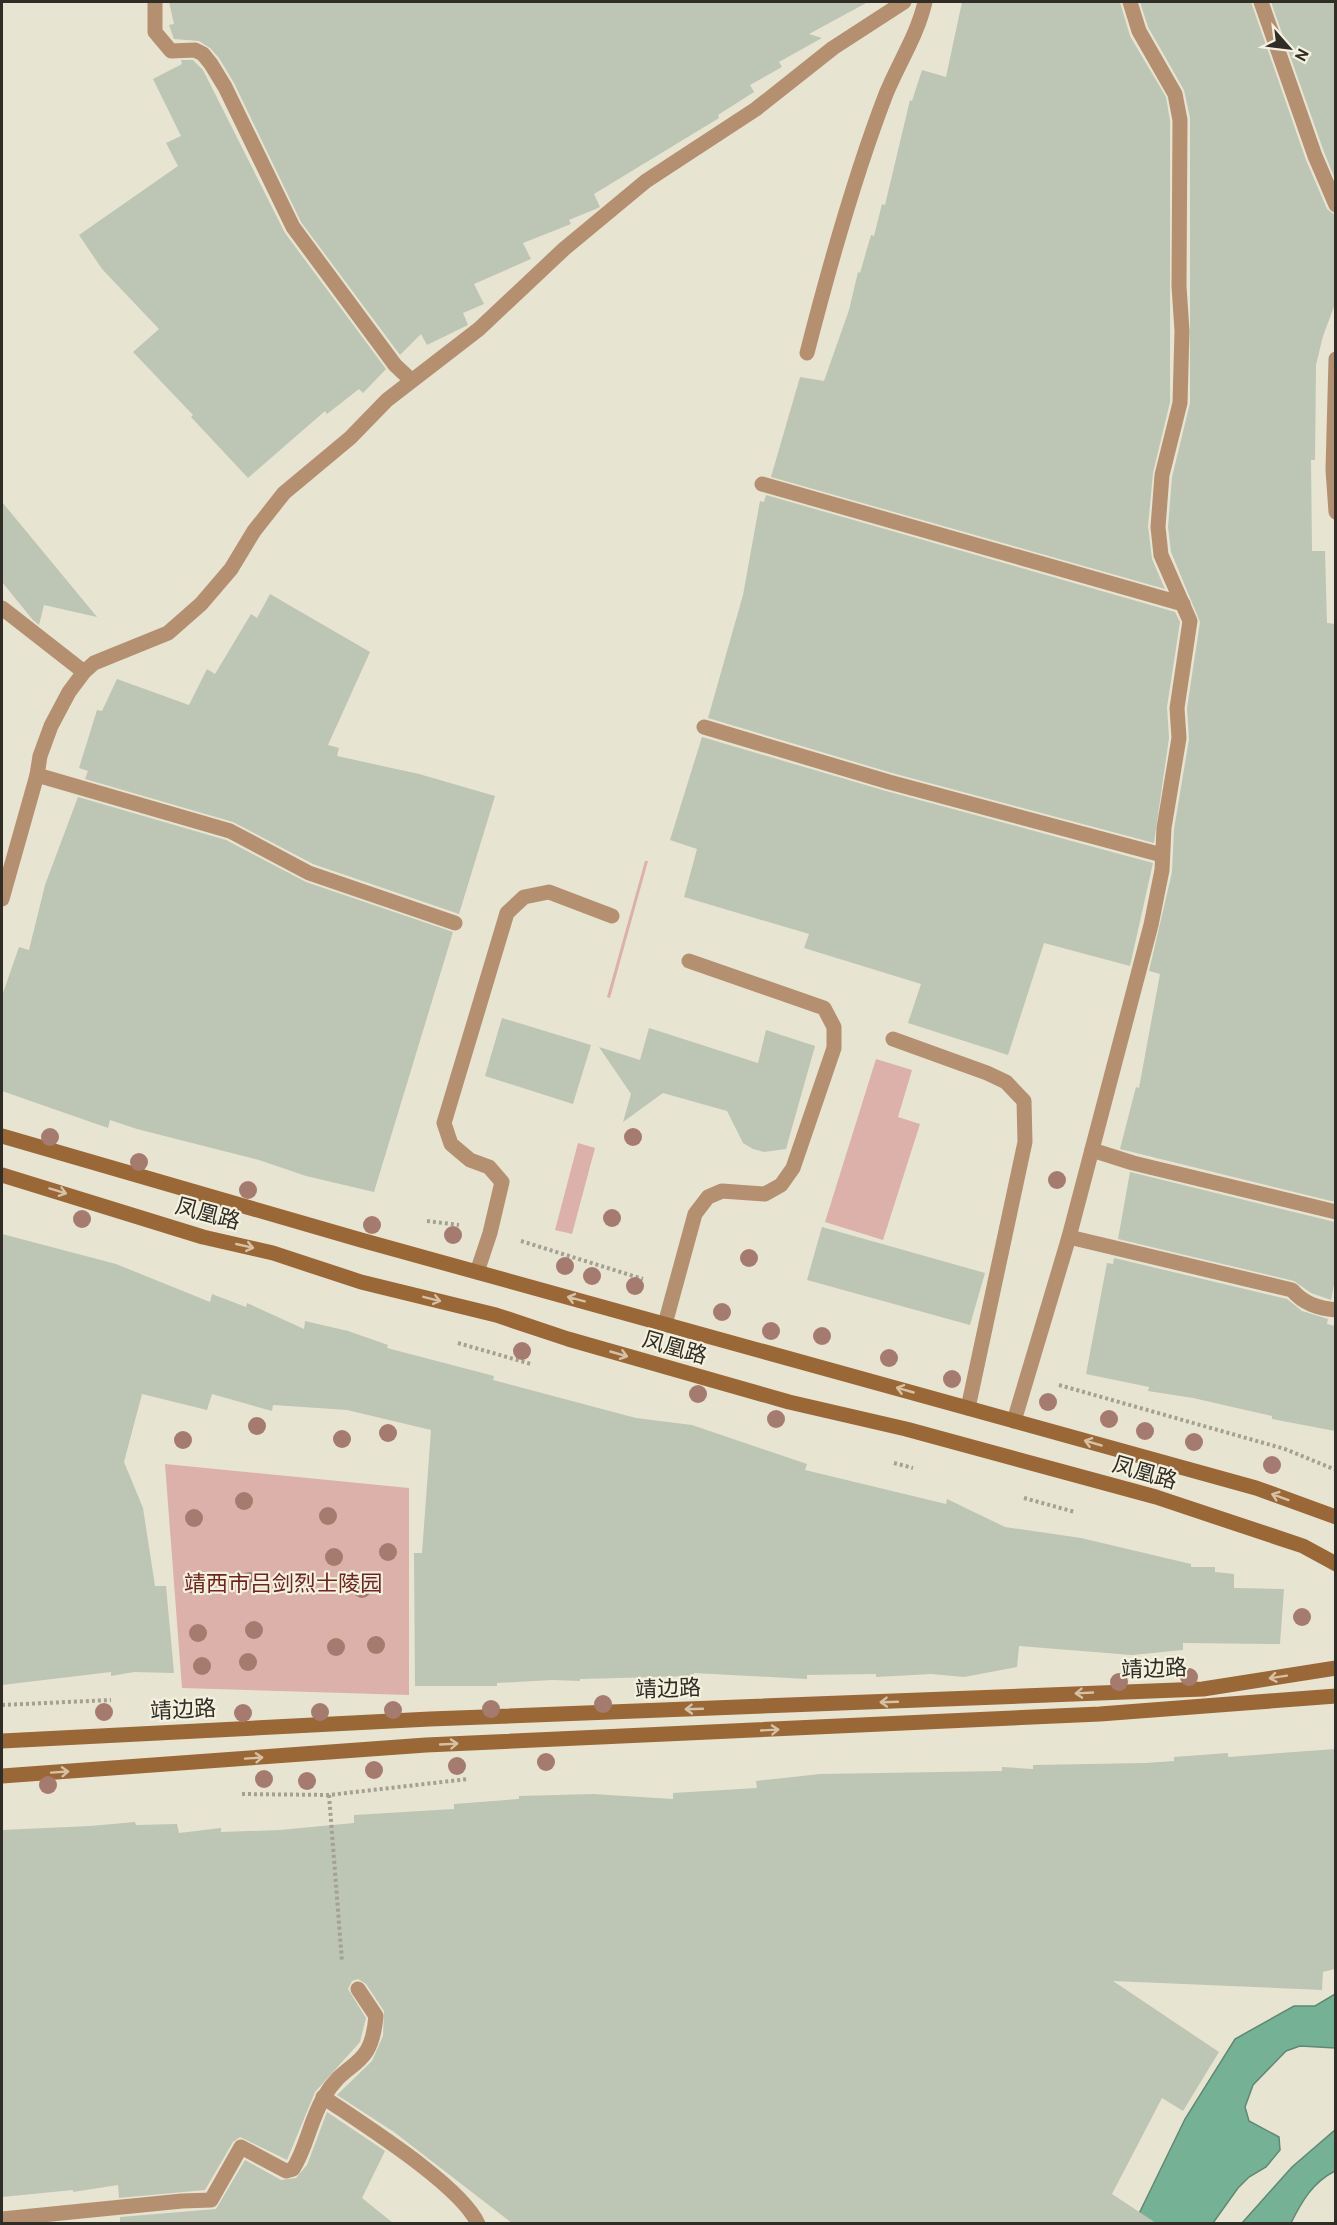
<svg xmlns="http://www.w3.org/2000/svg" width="1337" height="2225" viewBox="0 0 1337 2225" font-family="Cabin,'Noto Sans SC',sans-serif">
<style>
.green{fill:#dbb1aa}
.water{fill:#74b195;stroke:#5f8974;stroke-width:1.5}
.building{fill:#bdc5b5}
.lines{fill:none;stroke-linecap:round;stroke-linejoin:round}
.path{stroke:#a4a193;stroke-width:4;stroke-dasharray:3 3;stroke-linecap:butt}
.lane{stroke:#b49071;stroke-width:15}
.street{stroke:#b49071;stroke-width:15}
.secondary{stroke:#9a6736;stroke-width:15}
.tree{fill:#a57b6f}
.oneway{stroke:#d5c1a4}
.labels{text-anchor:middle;stroke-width:4.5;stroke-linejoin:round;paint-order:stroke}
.street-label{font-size:22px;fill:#2f2d26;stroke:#f5f1df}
.park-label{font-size:22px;fill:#6f251e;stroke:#f5f1df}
</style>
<rect width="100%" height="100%" fill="#e8e4d2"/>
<g class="green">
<path d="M 645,861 L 648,861 L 610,998 L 607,997 Z"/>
<path d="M 876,1059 L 912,1070 L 898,1117 L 920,1124 L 883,1240 L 825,1222 Z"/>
<path d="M 578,1143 L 595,1148 L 572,1234 L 555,1230 Z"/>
<path d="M 165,1464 L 409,1488 L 409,1695 L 182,1688 Z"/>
</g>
<g class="water">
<path d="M 1335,1994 L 1335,2048 L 1300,2046 L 1286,2051 L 1253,2085 L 1245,2107 L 1249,2121 L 1279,2137 L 1280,2150 L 1266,2167 L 1249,2177 L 1238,2188 L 1213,2223 L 1134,2224 L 1185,2119 L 1235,2039 L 1294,2006 L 1315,2006 Z"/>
<path d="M 1335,2130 L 1335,2171 C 1313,2182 1302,2201 1291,2223 L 1242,2223 L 1292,2167 Z"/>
</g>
<g class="building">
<path d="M 169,2 L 868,2 L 809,34 L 822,38 L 779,62 L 782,67 L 750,85 L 754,92 L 718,115 L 719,118 L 594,194 L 600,207 L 598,208 L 569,220 L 571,224 L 523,243 L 531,259 L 474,284 L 484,304 L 463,313 L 468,325 L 427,345 L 421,334 L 400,355 L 301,222 L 234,83 L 219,58 L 210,48 L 199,41 L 174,39 L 169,25 L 174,24 Z"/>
<path d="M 962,2 L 1120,2 L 1130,36 L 1166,97 L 1170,121 L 1170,402 L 1153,473 L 1148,526 L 1152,559 L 1165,589 L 771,477 L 800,377 L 824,381 L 849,310 L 858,272 L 860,273 L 871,235 L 874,236 L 882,204 L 885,205 L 910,100 L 912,101 L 922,70 L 946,77 Z"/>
<path d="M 1140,2 L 1251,2 L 1306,160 L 1327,209 L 1335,215 L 1335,304 L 1323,336 L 1316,365 L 1315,460 L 1311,460 L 1312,551 L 1325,551 L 1327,623 L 1335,624 L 1335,1202 L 1120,1149 L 1136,1087 L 1139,1088 L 1160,974 L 1149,971 L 1172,872 L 1174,829 L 1189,739 L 1187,708 L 1200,622 L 1171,552 L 1168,527 L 1172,477 L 1190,403 L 1190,118 L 1184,90 L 1148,27 Z"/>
<path d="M 1271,2 L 1335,2 L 1335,179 L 1324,152 Z"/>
<path d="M 181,60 L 193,60 L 203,70 L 285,233 L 386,369 L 363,393 L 359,389 L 327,414 L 325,411 L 248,478 L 191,417 L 193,415 L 133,352 L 159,329 L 102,269 L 79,235 L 178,166 L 166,143 L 181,136 L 153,79 L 182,64 Z"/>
<path d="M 766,495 L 1175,612 L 1180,622 L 1167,707 L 1169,738 L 1154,843 L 892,773 L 708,718 L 743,595 L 760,501 L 764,502 Z"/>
<path d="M 2,502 L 97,617 L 44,605 L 39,625 L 33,620 L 2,582 Z"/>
<path d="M 270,594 L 370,652 L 328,745 L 339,748 L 337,756 L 419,774 L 495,796 L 459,914 L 313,864 L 233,822 L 85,779 L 88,771 L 79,768 L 97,710 L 102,711 L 117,679 L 189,705 L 207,669 L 215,674 L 251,614 L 257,618 Z"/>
<path d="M 702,737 L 886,791 L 1153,863 L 1130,966 L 1044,943 L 1008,1055 L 908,1023 L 921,984 L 804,948 L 809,934 L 684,897 L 697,849 L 670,840 Z"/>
<path d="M 78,797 L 226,840 L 306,882 L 453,932 L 374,1192 L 306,1176 L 259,1160 L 137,1129 L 110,1120 L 108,1128 L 2,1091 L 2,996 L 19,947 L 29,950 L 45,885 Z"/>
<path d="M 502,1018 L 591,1045 L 573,1104 L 485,1076 Z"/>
<path d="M 649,1028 L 758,1063 L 766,1030 L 815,1046 L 786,1149 L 764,1152 L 753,1149 L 743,1143 L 727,1111 L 663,1093 L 623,1122 L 631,1094 L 599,1047 L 640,1060 Z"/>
<path d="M 1130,1172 L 1335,1222 L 1335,1279 L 1331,1300 L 1311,1293 L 1294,1281 L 1118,1239 Z"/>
<path d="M 822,1227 L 985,1273 L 970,1325 L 807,1280 Z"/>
<path d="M 2,1234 L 116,1264 L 210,1302 L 212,1294 L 246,1307 L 247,1303 L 304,1329 L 305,1321 L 348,1331 L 388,1345 L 387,1348 L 494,1376 L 493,1380 L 636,1418 L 692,1425 L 807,1464 L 805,1470 L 946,1504 L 947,1499 L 1005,1527 L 1081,1538 L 1191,1564 L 1191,1567 L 1215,1567 L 1215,1572 L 1234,1574 L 1234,1588 L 1284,1589 L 1280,1644 L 1183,1643 L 1183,1650 L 1132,1655 L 1019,1646 L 1017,1667 L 964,1677 L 931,1674 L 876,1677 L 876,1674 L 807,1675 L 807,1679 L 694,1673 L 694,1676 L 580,1679 L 580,1681 L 552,1680 L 497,1683 L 497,1686 L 415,1686 L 414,1553 L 422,1553 L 431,1430 L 347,1410 L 273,1405 L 272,1411 L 212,1394 L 207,1410 L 142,1394 L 124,1462 L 143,1508 L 155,1586 L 166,1586 L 174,1673 L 134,1672 L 111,1676 L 111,1672 L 2,1685 Z"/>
<path d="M 1114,1258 L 1287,1299 L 1302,1311 L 1328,1319 L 1327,1324 L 1335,1326 L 1335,1431 L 1272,1419 L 1272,1416 L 1193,1398 L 1148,1391 L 1149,1387 L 1086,1374 L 1107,1263 L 1113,1264 Z"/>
<path d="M 1335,1749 L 1335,1969 L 1323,1972 L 1322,1990 L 1113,1981 L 1219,2052 L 1183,2111 L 1162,2098 L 1112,2194 L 1156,2223 L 512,2223 L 394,2132 L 337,2095 L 372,2061 L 383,2036 L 384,2011 L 366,1984 L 358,1979 L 352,1981 L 348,1989 L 366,2018 L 360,2042 L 315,2092 L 287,2160 L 240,2137 L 233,2142 L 205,2190 L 119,2198 L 118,2185 L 73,2192 L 73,2190 L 2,2197 L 2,1830 L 90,1826 L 135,1822 L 136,1825 L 177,1824 L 179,1833 L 221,1828 L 221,1832 L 280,1830 L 354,1823 L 354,1815 L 454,1809 L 454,1804 L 519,1799 L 519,1796 L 593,1794 L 673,1799 L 673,1793 L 757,1788 L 756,1781 L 820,1774 L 1002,1771 L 1002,1767 L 1033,1769 L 1033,1765 L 1146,1763 L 1174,1761 L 1174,1757 L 1228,1753 L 1228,1757 Z"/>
<path d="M 327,2112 L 385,2151 L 362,2198 L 393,2223 L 120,2223 L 120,2217 L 216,2209 L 245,2160 L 281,2180 L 296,2178 L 307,2165 Z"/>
</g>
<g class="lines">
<g class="path">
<path d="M 427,1221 L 459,1225"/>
<path d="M 521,1241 L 643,1279"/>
<path d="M 458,1343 L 531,1364"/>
<path d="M 1059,1385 L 1285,1449 L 1336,1470"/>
<path d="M 894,1463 L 913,1468"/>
<path d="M 1024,1498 L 1075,1512"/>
<path d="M 2,1705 L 111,1700"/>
<path d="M 242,1794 L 329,1795 L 468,1779"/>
<path d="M 329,1795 L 342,1962"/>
</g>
<g class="lane">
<path d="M 155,2 L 155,32 L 171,51 L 195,50 L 203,54 L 211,64 L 225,87 L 293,227 L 395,365 L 411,380"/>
<path d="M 1261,2 L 1315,156 L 1336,205"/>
<path d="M 807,353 C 829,267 854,177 886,94 C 899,62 917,36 925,2"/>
<path d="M 1336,359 L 1333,470 L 1336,512"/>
<path d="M 762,484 L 1183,604"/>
<path d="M 2,608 L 84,672"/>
<path d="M 704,727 L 889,782 L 1162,855"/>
<path d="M 37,775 L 230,831 L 309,873 L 455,923"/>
<path d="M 893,1039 L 987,1073 L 1006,1082 L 1024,1101 L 1025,1142 L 968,1408"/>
<path d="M 1092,1150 L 1133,1163 L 1336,1212"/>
<path d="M 1069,1237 L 1292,1290 C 1304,1304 1318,1308 1336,1310"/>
<path d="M 477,1272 L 490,1233 L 502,1182 L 489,1167 L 470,1160 L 451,1144 L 444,1123 L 507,913 L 524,897 L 549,892 L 612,916"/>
<path d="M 665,1324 L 695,1214 L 708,1197 L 722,1191 L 765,1194 L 781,1185 L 793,1168 L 834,1048 L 834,1027 L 824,1008 L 689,961"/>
<path d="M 323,2097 C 361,2123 461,2185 478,2224"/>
</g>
<g class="street">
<path d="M 2,899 L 37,775 L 40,756 L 51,726 L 69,692 L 84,672 L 94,663 L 168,633 L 201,604 L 231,569 L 254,531 L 284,493 L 350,438 L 387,400 L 479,329 L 564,249 L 646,181 L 756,109 L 833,48 L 904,2"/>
<path d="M 1014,1421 L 1069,1237 L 1151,925 L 1162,870 L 1164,828 L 1179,738 L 1177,708 L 1190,621 L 1161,555 L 1158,527 L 1162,475 L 1180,403 L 1182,331 L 1179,286 L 1180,120 L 1175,94 L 1139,31 L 1130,2"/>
<path d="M 2,2219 L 182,2201 L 211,2200 L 241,2147 L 286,2171 L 293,2169 C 307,2147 310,2120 324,2097 C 347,2057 371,2072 376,2016 L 358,1989"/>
</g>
<g class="secondary">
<path d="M 2,1136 L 361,1240 L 1256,1488 L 1336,1517"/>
<path d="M 2,1175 L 203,1237 L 273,1253 L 361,1282 L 496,1315 L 568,1339 L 789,1402 L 906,1429 L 1156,1497 L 1303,1546 L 1336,1564"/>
<path d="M 2,1741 L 430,1719 L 1203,1689 L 1336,1668"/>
<path d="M 2,1776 L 426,1745 L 1100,1714 L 1336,1696"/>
</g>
</g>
<g class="tree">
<circle cx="50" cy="1137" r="9"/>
<circle cx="633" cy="1137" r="9"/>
<circle cx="139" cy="1162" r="9"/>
<circle cx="1057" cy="1180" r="9"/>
<circle cx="248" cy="1190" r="9"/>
<circle cx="612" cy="1218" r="9"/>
<circle cx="82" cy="1219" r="9"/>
<circle cx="372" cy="1225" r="9"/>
<circle cx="453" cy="1235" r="9"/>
<circle cx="749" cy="1258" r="9"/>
<circle cx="565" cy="1266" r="9"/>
<circle cx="592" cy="1276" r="9"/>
<circle cx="635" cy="1286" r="9"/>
<circle cx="722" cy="1312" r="9"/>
<circle cx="771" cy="1331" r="9"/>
<circle cx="822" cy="1336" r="9"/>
<circle cx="522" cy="1351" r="9"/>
<circle cx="889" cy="1358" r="9"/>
<circle cx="952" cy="1379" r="9"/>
<circle cx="698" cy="1394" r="9"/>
<circle cx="1048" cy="1402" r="9"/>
<circle cx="776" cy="1419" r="9"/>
<circle cx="1109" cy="1419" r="9"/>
<circle cx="257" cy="1426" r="9"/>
<circle cx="1145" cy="1431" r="9"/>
<circle cx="388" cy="1433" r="9"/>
<circle cx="342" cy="1439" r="9"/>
<circle cx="183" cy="1440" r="9"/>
<circle cx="1194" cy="1442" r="9"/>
<circle cx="1272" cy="1465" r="9"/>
<circle cx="244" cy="1501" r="9"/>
<circle cx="328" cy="1516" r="9"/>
<circle cx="194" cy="1518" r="9"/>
<circle cx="388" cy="1552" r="9"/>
<circle cx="334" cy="1557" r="9"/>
<circle cx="249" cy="1581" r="9"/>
<circle cx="194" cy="1585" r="9"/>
<circle cx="362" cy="1589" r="9"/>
<circle cx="1302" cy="1617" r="9"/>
<circle cx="254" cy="1630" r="9"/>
<circle cx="198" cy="1633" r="9"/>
<circle cx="376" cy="1645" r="9"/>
<circle cx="336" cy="1647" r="9"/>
<circle cx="248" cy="1662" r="9"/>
<circle cx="202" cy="1666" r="9"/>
<circle cx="1189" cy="1677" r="9"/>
<circle cx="1119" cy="1682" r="9"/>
<circle cx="603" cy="1704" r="9"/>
<circle cx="491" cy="1709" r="9"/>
<circle cx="393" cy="1710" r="9"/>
<circle cx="104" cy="1712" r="9"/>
<circle cx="320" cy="1712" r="9"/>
<circle cx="243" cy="1713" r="9"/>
<circle cx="546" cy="1762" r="9"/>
<circle cx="457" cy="1766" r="9"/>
<circle cx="374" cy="1770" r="9"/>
<circle cx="264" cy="1779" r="9"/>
<circle cx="307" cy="1781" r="9"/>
<circle cx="48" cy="1785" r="9"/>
</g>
<defs><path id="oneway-shaft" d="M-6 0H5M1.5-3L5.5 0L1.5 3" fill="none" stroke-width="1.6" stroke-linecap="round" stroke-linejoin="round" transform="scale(1.5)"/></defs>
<g class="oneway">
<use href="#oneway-shaft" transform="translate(58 1191) rotate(17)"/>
<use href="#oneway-shaft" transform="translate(245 1246) rotate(13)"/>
<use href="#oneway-shaft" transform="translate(432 1299) rotate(14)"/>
<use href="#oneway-shaft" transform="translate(576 1299) rotate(-165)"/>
<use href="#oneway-shaft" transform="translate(619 1354) rotate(16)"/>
<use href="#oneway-shaft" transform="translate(905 1390) rotate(-164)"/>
<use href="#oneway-shaft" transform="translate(1093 1443) rotate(-164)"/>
<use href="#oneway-shaft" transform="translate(1280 1497) rotate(-160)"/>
<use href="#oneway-shaft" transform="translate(1278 1677) rotate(171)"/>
<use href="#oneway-shaft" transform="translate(1084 1693) rotate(177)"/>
<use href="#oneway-shaft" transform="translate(889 1702) rotate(178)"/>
<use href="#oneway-shaft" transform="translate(694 1709) rotate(178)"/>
<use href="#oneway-shaft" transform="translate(770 1730) rotate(-3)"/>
<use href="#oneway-shaft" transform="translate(449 1744) rotate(-3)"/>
<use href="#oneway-shaft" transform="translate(254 1758) rotate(-4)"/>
<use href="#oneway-shaft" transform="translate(60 1772) rotate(-4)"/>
</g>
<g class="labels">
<g class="street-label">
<text transform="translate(208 1213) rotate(15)" y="8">凤凰路</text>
<text transform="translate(675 1347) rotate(16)" y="8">凤凰路</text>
<text transform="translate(1145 1472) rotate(16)" y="8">凤凰路</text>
<text transform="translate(1154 1668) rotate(-2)" y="8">靖边路</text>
<text transform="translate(668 1688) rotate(-2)" y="8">靖边路</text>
<text transform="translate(183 1709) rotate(-3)" y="8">靖边路</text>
</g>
<g class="park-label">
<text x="283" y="1591">靖西市吕剑烈士陵园</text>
</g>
</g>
<rect width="1337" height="2225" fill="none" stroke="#2f2d26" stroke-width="6"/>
<g transform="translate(1289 48) rotate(118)" stroke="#f5f1df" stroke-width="4.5" paint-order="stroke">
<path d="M0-4.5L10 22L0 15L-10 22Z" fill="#2f2d26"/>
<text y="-9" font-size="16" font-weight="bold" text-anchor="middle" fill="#2f2d26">N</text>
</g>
</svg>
